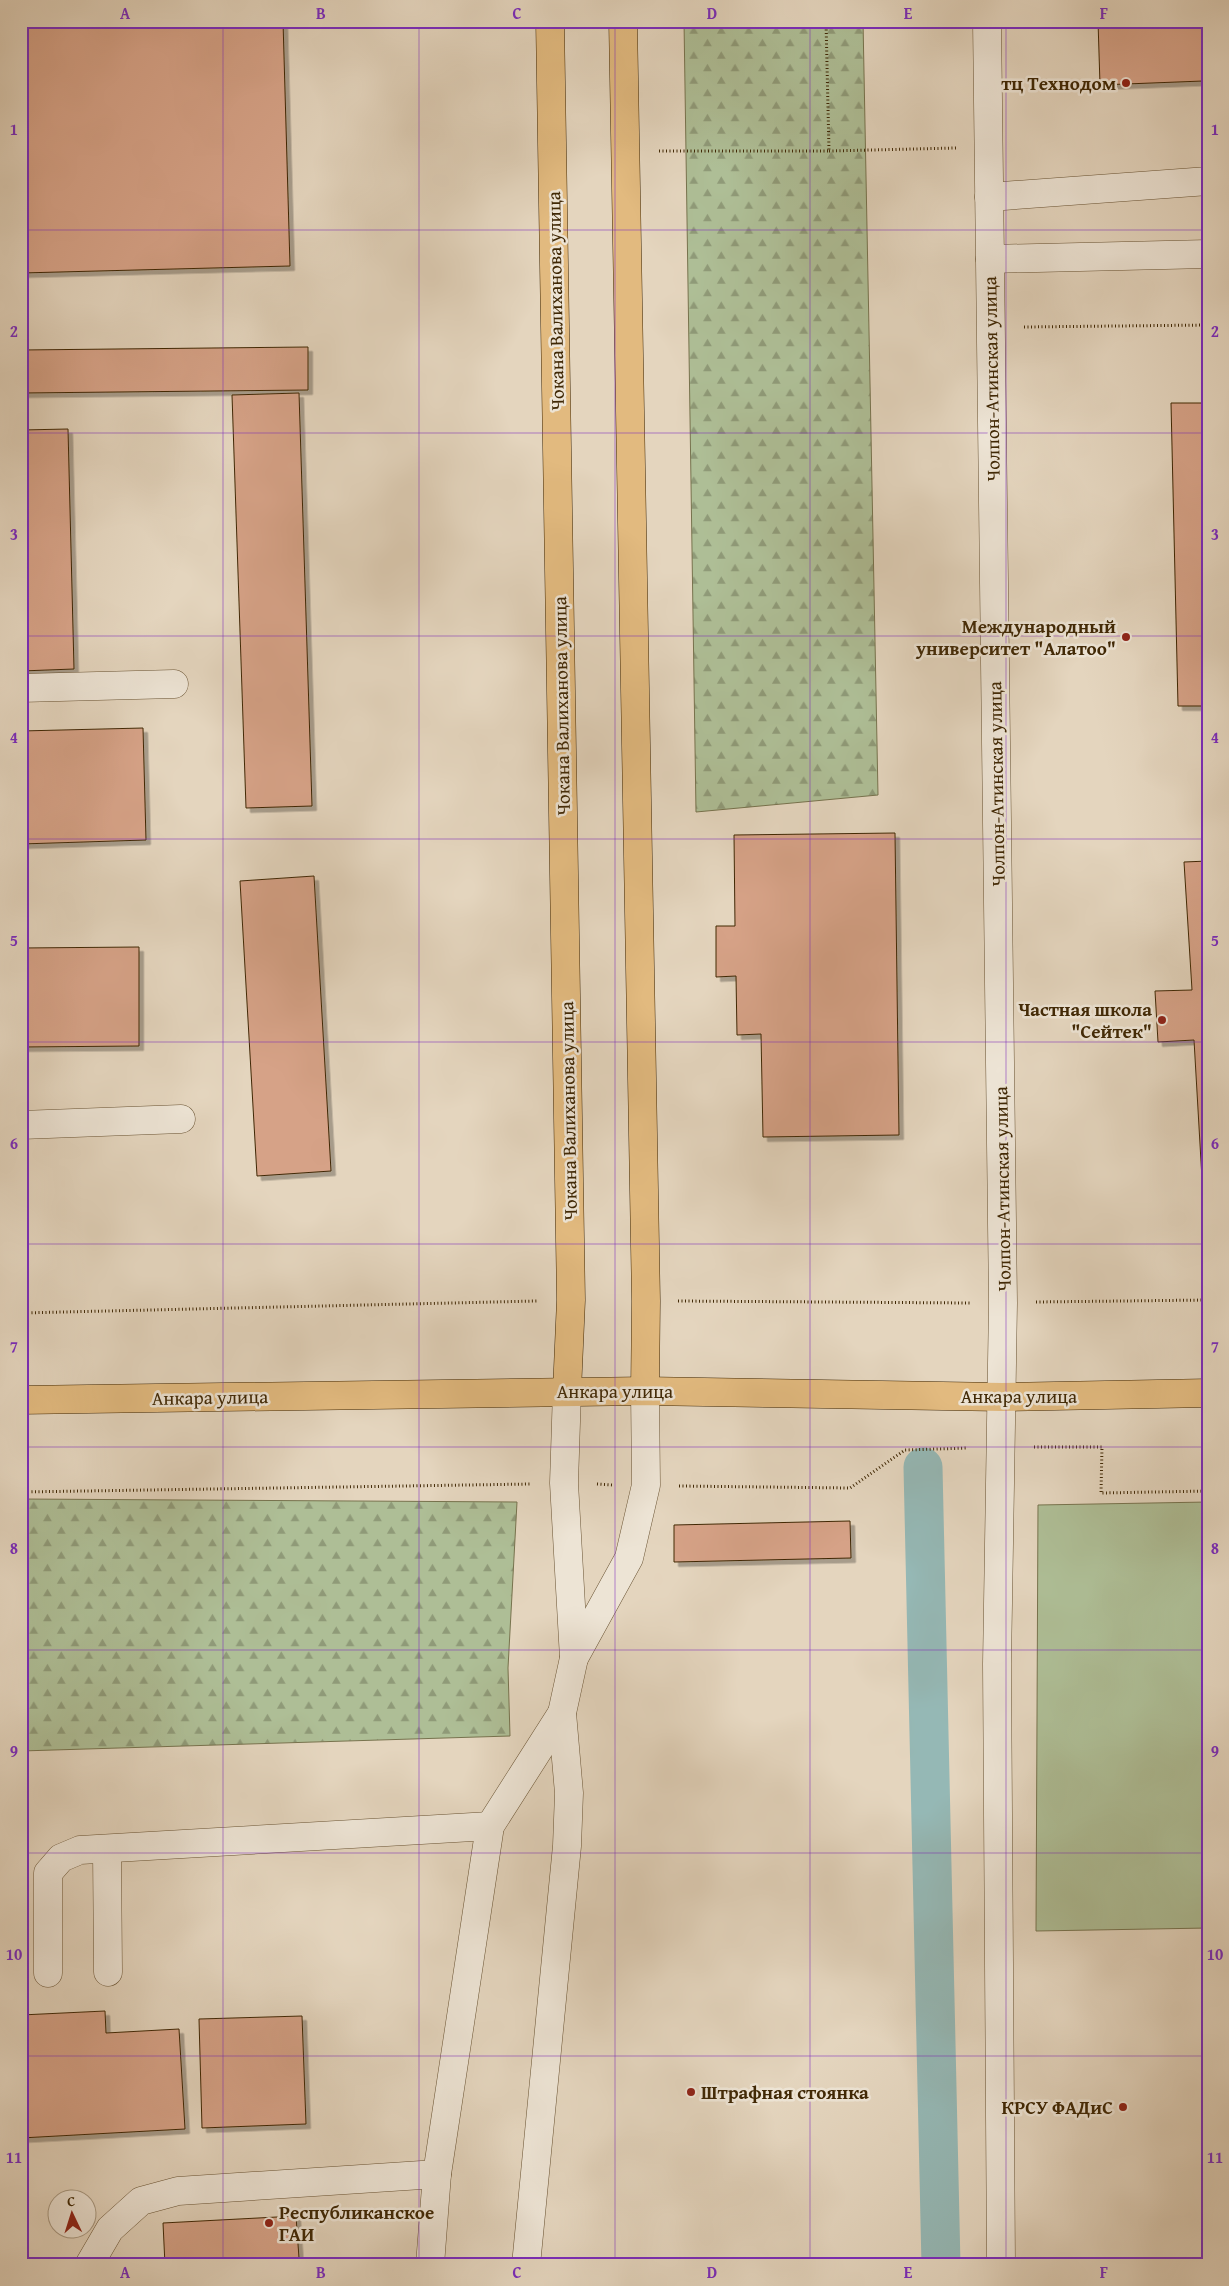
<svg xmlns="http://www.w3.org/2000/svg" width="1229" height="2286" viewBox="0 0 1229 2286" font-family="'Gentium Book Plus',serif">
<style>
.green{fill:#aebe96;stroke:#77734e}
.forest{fill:url(#forest-firs);stroke:#77734e}
.lines{fill:none;stroke-linecap:round;stroke-linejoin:round}
.canal{stroke:#95b8b5;stroke-width:39}
.building{fill:#d6a287;stroke:#402805;filter:url(#shadow)}
.minor-casing{stroke:#695333;stroke-width:29}
.major-casing{stroke:#402805;stroke-width:29}
.path{stroke:#402805;stroke-width:3;stroke-dasharray:1 2.5;stroke-linecap:butt}
.minor{stroke:#ede4d5;stroke-width:28}
.major{stroke:#e2ba7f;stroke-width:28}
.grid{fill:none;stroke:#7b2cbf;stroke-width:1;stroke-opacity:0.55}
.poi-dot{fill:#8f2418;stroke:#ede4d5;stroke-width:2}
.labels{text-anchor:middle;stroke-width:5;stroke-linejoin:round;paint-order:stroke}
.poi-label{font-size:19px;font-weight:bold;fill:#402805;stroke:#ede4d5;text-anchor:end}
.street-label{font-size:19px;fill:#402805;stroke:#ede4d5}
.neatline{fill:none;stroke:#7b2cbf;stroke-width:2}
.grid-label{font-size:16px;text-anchor:middle;font-weight:bold;fill:#7b2cbf}
</style>
<defs>
<pattern id="forest-firs" width="22" height="20" patternUnits="userSpaceOnUse" patternTransform="scale(1.25)"><rect width="22" height="20" fill="#aebe96"/><path d="M5 1l3.5 6h-7zM16 11l3.5 6h-7z" fill="#8f9a78"/></pattern>
<filter id="shadow"><feDropShadow dx="4.5" dy="4.5" stdDeviation="0" flood-color="#0004"/></filter>
</defs>
<rect width="100%" height="100%" fill="#e4d5be"/>
<filter id="stains"><feTurbulence type="fractalNoise" baseFrequency=".004" numOctaves="4"/><feColorMatrix values="0 0 0 0 .2 0 0 0 0 .09 0 0 0 0 .02 0 0 0 .5 -.17"/></filter>
<radialGradient id="worn" r=".72"><stop offset=".6" stop-color="#630" stop-opacity="0"/><stop offset="1" stop-color="#630" stop-opacity=".3"/></radialGradient>
<path class="green" d="M 1208,1502 L 1208,1928 L 1036,1931 L 1038,1505 Z"/>
<g class="forest">
<path d="M 684,21 L 863,21 L 878,795 L 696,812 Z"/>
<path d="M 21,1499 L 517,1502 L 508,1668 L 510,1736 L 21,1751 Z"/>
</g>
<g class="lines">
<path class="canal" d="M 923,1467 L 941,2265"/>
</g>
<g class="building">
<path d="M 21,21 L 283,21 L 290,266 L 21,273 Z"/>
<path d="M 1098,21 L 1208,21 L 1208,147 L 1206,147 L 1203,81 L 1100,85 Z"/>
<path d="M 308,347 L 308,390 L 21,393 L 21,350 Z"/>
<path d="M 299,393 L 312,806 L 246,808 L 232,395 Z"/>
<path d="M 1171,403 L 1208,403 L 1208,706 L 1178,706 Z"/>
<path d="M 68,429 L 74,669 L 21,671 L 21,430 Z"/>
<path d="M 143,728 L 146,840 L 21,844 L 21,731 Z"/>
<path d="M 895,833 L 899,1135 L 763,1137 L 761,1034 L 737,1035 L 736,976 L 716,977 L 716,926 L 735,926 L 734,835 Z"/>
<path d="M 1208,861 L 1208,1179 L 1202,1179 L 1194,1040 L 1158,1042 L 1155,991 L 1192,990 L 1184,862 Z"/>
<path d="M 314,876 L 331,1171 L 257,1176 L 240,881 Z"/>
<path d="M 139,947 L 139,1046 L 21,1047 L 21,948 Z"/>
<path d="M 850,1521 L 851,1558 L 674,1562 L 674,1525 Z"/>
<path d="M 105,2011 L 106,2033 L 179,2029 L 185,2129 L 21,2138 L 21,2015 Z"/>
<path d="M 302,2016 L 306,2124 L 202,2128 L 199,2019 Z"/>
<path d="M 296,2216 L 299,2258 L 285,2259 L 285,2265 L 165,2265 L 163,2223 Z"/>
</g>
<g class="lines">
<defs>
<g id="minor">
<path d="M 987,21 L 1003,1303 L 997,1664 L 1001,2265"/>
<path d="M 989,197 L 1208,181"/>
<path d="M 990,259 L 1208,254"/>
<path d="M 21,688 L 174,684"/>
<path d="M 21,1125 L 181,1119"/>
<path d="M 567,1391 L 564,1483 L 574,1658"/>
<path d="M 107,1850 L 108,1972"/>
<path d="M 48,1973 L 48,1873 L 61,1858 L 80,1850 L 490,1826"/>
<path d="M 89,2265 L 110,2229 L 141,2201 L 178,2191 L 437,2174"/>
<path d="M 430,2265 L 437,2174 L 490,1826 L 562,1713"/>
<path d="M 526,2265 L 567,1846 L 569,1793 L 562,1713 L 574,1658 L 629,1558 L 646,1485 L 645,1391"/>
</g>
<g id="major">
<path d="M 550,21 L 571,1300 L 567,1391"/>
<path d="M 623,21 L 646,1301 L 645,1391"/>
<path d="M 21,1400 L 645,1391 L 1002,1397 L 1208,1393"/>
</g>
</defs>
<use href="#minor" class="minor-casing"/>
<use href="#major" class="major-casing"/>
<g class="path">
<path d="M 659,151 L 829,151 L 826,21"/>
<path d="M 829,151 L 956,148"/>
<path d="M 1024,327 L 1208,325"/>
<path d="M 678,1301 L 970,1303"/>
<path d="M 1036,1302 L 1208,1300"/>
<path d="M 21,1313 L 537,1301"/>
<path d="M 1034,1447 L 1102,1447 L 1101,1493 L 1208,1491"/>
<path d="M 597,1484 L 613,1485"/>
<path d="M 679,1486 L 850,1488 L 905,1450 L 968,1448"/>
<path d="M 21,1492 L 531,1484"/>
</g>
<use href="#minor" class="minor"/>
<use href="#major" class="major"/>
</g>
<path class="grid" d="M 223,21 L 223,2265M 419,21 L 419,2265M 615,21 L 615,2265M 810,21 L 810,2265M 1006,21 L 1006,2265M 21,230 L 1208,230M 21,433 L 1208,433M 21,636 L 1208,636M 21,839 L 1208,839M 21,1042 L 1208,1042M 21,1244 L 1208,1244M 21,1447 L 1208,1447M 21,1650 L 1208,1650M 21,1853 L 1208,1853M 21,2056 L 1208,2056"/>
<g class="poi-dot">
<circle cx="1126" cy="83" r="5"/>
<circle cx="1126" cy="637" r="5"/>
<circle cx="1162" cy="1020" r="5"/>
<circle cx="691" cy="2092" r="5"/>
<circle cx="1123" cy="2107" r="5"/>
<circle cx="269" cy="2223" r="5"/>
</g>
<g class="labels">
<g class="poi-label">
<text x="1116" y="90">тц Технодом</text>
<text x="1116" y="633">Международный<tspan x="1116" dy="22">университет "Алатоо"</tspan></text>
<text x="1152" y="1016">Частная школа<tspan x="1152" dy="22">"Сейтек"</tspan></text>
<text x="701" y="2099" text-anchor="start">Штрафная стоянка</text>
<text x="1113" y="2114">КРСУ ФАДиС</text>
<text x="279" y="2219" text-anchor="start">Республиканское<tspan x="279" dy="22">ГАИ</tspan></text>
</g>
<g class="street-label">
<text transform="translate(555 301) rotate(-91)" y="7">Чокана Валиханова улица</text>
<text transform="translate(991 379) rotate(-91)" y="7">Чолпон-Атинская улица</text>
<text transform="translate(561 706) rotate(-91)" y="7">Чокана Валиханова улица</text>
<text transform="translate(996 784) rotate(-91)" y="7">Чолпон-Атинская улица</text>
<text transform="translate(568 1111) rotate(-91)" y="7">Чокана Валиханова улица</text>
<text transform="translate(1002 1189) rotate(-91)" y="7">Чолпон-Атинская улица</text>
<text x="615" y="1398">Анкара улица</text>
<text x="1019" y="1403">Анкара улица</text>
<text transform="translate(210 1397) rotate(-1)" y="7">Анкара улица</text>
</g>
</g>
<rect width="1229" height="2286" fill="none" stroke="#e4d5be" stroke-width="55"/>
<g transform="translate(72 2214) rotate(356)"><circle r="24" fill="#ede4d5" stroke="#a89982"/>
<path d="M0-4L9 19L0 12L-9 19Z" fill="#8f2418"/>
<text y="-8" font-size="14" font-weight="bold" text-anchor="middle" fill="#402805">С</text>
</g>
<rect x="28" y="28" width="1174" height="2230" class="neatline"/>
<g class="grid-label">
<text x="125" y="19">A</text>
<text x="321" y="19">B</text>
<text x="517" y="19">C</text>
<text x="712" y="19">D</text>
<text x="908" y="19">E</text>
<text x="1104" y="19">F</text>
<text x="14" y="135">1</text>
<text x="1215" y="135">1</text>
<text x="14" y="337">2</text>
<text x="1215" y="337">2</text>
<text x="14" y="540">3</text>
<text x="1215" y="540">3</text>
<text x="14" y="743">4</text>
<text x="1215" y="743">4</text>
<text x="14" y="946">5</text>
<text x="1215" y="946">5</text>
<text x="14" y="1149">6</text>
<text x="1215" y="1149">6</text>
<text x="14" y="1352">7</text>
<text x="1215" y="1352">7</text>
<text x="14" y="1554">8</text>
<text x="1215" y="1554">8</text>
<text x="14" y="1757">9</text>
<text x="1215" y="1757">9</text>
<text x="14" y="1960">10</text>
<text x="1215" y="1960">10</text>
<text x="14" y="2163">11</text>
<text x="1215" y="2163">11</text>
<text x="125" y="2278">A</text>
<text x="321" y="2278">B</text>
<text x="517" y="2278">C</text>
<text x="712" y="2278">D</text>
<text x="908" y="2278">E</text>
<text x="1104" y="2278">F</text>
</g>
<rect width="100%" height="100%" filter="url(#stains)"/>
<rect width="100%" height="100%" fill="url(#worn)"/>
</svg>
